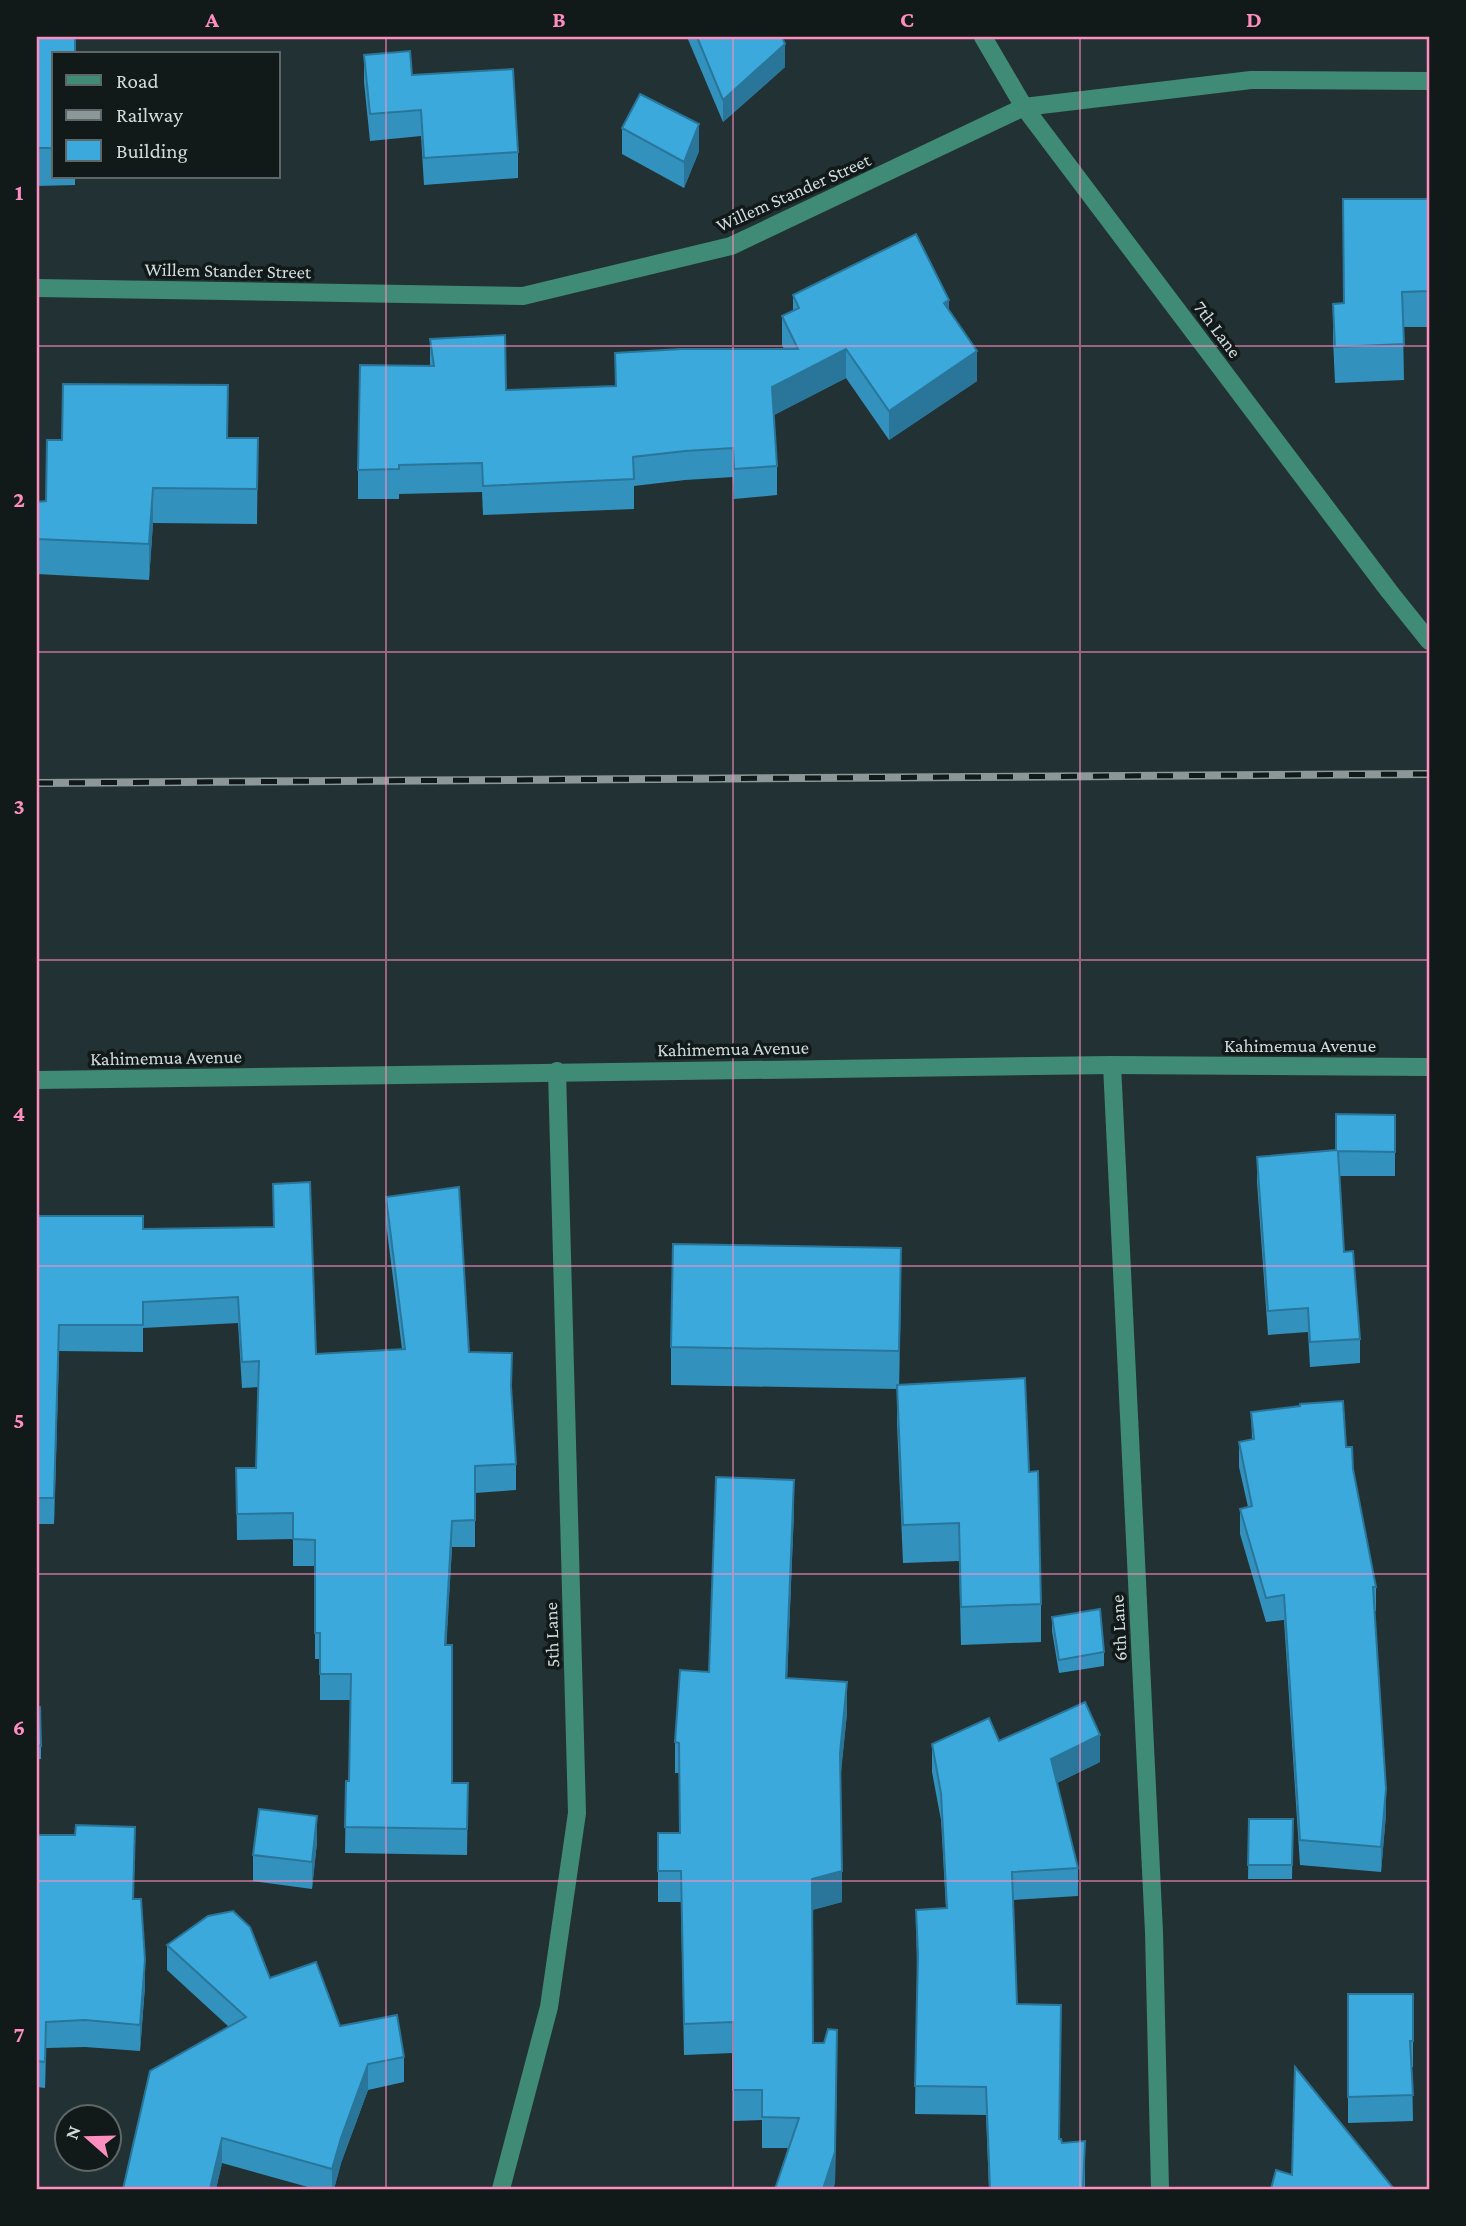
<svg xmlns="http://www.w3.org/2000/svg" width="1466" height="2226" viewBox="0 0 1466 2226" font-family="'Crimson Pro',serif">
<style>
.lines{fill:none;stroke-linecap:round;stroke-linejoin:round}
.minor{stroke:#408b76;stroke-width:18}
.rail-casing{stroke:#8b9799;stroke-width:8}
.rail{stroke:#111919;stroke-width:5;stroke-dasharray:16;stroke-linecap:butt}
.wall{fill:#3391bd}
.shaded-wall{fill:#29769a}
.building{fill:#3ba9dc;stroke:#29769a;stroke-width:2}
.grid{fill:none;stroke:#fd8ebf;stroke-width:2;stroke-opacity:0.55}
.labels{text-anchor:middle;stroke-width:7;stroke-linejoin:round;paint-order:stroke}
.street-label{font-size:19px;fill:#d1dbdc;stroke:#111919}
.neatline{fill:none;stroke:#fd8ebf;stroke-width:2.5}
.grid-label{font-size:23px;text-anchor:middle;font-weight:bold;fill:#fd8ebf}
</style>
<rect width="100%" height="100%" fill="#223234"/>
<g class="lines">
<g class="minor">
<path d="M 983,37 L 1024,107 L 1389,591 L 1429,641"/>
<path d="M 37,288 L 523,296 L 731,246 L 1024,107 L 1251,80 L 1429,81"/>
<path d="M 1112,1065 L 1154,1932 L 1160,2189"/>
<path d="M 37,1080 L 1112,1065 L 1429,1067"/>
<path d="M 501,2189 L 549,2007 L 577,1813 L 557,1071"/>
</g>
<defs>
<path id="rail" d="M 37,783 L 1429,774"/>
</defs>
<use href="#rail" class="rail-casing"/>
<use href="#rail" class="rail"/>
</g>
<g class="wall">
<path d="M 37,37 L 54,54 L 54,177 L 75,177 L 75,185 L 37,186 Z"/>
<path d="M 687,37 L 782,37 L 785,67 L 723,122 Z"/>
<path d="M 364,55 L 412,75 L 518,152 L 518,178 L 424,185 L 421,136 L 370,141 L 364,82 Z"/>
<path d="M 622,128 L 699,151 L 684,188 L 622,154 Z"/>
<path d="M 1429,199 L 1429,327 L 1403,327 L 1404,380 L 1335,383 L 1333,340 L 1333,304 L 1343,303 Z"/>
<path d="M 793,295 L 977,381 L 889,440 L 846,378 L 774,415 L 777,466 L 777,495 L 734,499 L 733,477 L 685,480 L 634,486 L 634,509 L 483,515 L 482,492 L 399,494 L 399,499 L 358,499 L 358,470 L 430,366 L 430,339 L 506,390 L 615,386 L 615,353 L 784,349 L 782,345 L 782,316 L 793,310 Z"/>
<path d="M 228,438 L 258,438 L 257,524 L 153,523 L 149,580 L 37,574 L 37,502 L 46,501 L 62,440 Z"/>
<path d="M 1395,1115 L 1395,1176 L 1339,1176 L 1344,1252 L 1360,1339 L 1360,1363 L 1310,1367 L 1308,1332 L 1268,1335 L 1257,1182 L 1257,1157 L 1336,1150 Z"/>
<path d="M 273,1184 L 316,1354 L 402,1349 L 386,1223 L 386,1197 L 469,1352 L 512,1380 L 511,1396 L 516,1464 L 516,1490 L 475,1493 L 475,1547 L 452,1547 L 446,1645 L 452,1783 L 468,1783 L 467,1855 L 345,1853 L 346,1781 L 349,1781 L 351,1700 L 320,1700 L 320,1659 L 315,1659 L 315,1566 L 293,1566 L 293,1539 L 237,1540 L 236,1468 L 256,1468 L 258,1387 L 242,1388 L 238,1323 L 143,1328 L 143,1352 L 59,1351 L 54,1524 L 37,1524 L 37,1216 L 143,1229 L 273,1227 Z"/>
<path d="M 901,1286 L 899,1385 L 1029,1472 L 1041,1604 L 1041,1642 L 961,1645 L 959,1561 L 903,1563 L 897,1423 L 897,1389 L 671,1385 L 671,1347 Z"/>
<path d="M 1251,1412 L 1346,1447 L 1353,1469 L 1376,1587 L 1376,1611 L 1374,1611 L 1386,1814 L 1381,1872 L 1300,1865 L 1284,1620 L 1266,1622 L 1240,1534 L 1240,1509 L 1248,1507 L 1239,1467 L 1239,1442 L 1252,1440 Z"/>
<path d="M 794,1511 L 787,1678 L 847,1713 L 840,1779 L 842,1902 L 812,1910 L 813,2043 L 837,2061 L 835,2183 L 833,2189 L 775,2189 L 788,2148 L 762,2148 L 762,2120 L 733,2121 L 733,2053 L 684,2055 L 681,1902 L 658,1902 L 658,1833 L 679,1833 L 679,1773 L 675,1773 L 675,1742 L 709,1672 Z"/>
<path d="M 1052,1617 L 1104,1652 L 1104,1666 L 1059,1673 L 1052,1631 Z"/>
<path d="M 37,1707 L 41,1746 L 41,1759 L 37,1759 Z"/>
<path d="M 999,1741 L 1100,1762 L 1057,1783 L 1078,1868 L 1078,1896 L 1013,1900 L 1017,2004 L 1059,2139 L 1085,2169 L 1085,2189 L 989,2189 L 986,2115 L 915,2114 L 917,1973 L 916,1910 L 946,1908 L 941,1820 L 932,1772 L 932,1744 Z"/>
<path d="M 1249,1819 L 1293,1819 L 1292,1879 L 1248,1879 Z"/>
<path d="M 37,1835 L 135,1853 L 133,1899 L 145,1986 L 140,2051 L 85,2047 L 46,2048 L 45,2088 L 37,2087 Z"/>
<path d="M 317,1842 L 312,1889 L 253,1881 L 253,1855 Z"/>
<path d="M 167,1945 L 270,1978 L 340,2026 L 404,2057 L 404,2082 L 368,2090 L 341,2163 L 334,2189 L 315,2189 L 222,2163 L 216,2189 L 229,2027 L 167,1970 Z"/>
<path d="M 1348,1994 L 1413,1994 L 1413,2067 L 1412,2067 L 1413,2121 L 1348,2123 Z"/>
</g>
<g class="shaded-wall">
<path d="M 785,44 L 785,67 L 723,122 L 723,100 Z"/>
<path d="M 699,124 L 699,151 L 684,188 L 684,162 Z"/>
<path d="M 949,300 L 949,329 L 944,303 Z"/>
<path d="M 846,349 L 846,378 L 772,416 L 772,387 Z"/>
<path d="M 977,351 L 977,381 L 889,440 L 889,411 Z"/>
<path d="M 153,488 L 153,523 L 149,580 L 149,544 Z"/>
<path d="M 901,1248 L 901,1286 L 899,1389 L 899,1351 Z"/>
<path d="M 59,1325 L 59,1351 L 54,1524 L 54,1498 Z"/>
<path d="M 794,1480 L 794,1511 L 786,1708 L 786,1678 Z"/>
<path d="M 452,1521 L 452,1547 L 445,1672 L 445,1645 Z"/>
<path d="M 847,1682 L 847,1713 L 840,1784 L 840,1753 Z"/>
<path d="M 1100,1735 L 1100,1762 L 1051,1786 L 1051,1759 Z"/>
<path d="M 1386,1789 L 1386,1814 L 1381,1872 L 1381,1847 Z"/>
<path d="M 317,1816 L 317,1842 L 312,1889 L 312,1862 Z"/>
<path d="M 842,1871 L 842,1902 L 812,1910 L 812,1879 Z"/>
<path d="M 145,1960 L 145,1986 L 140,2051 L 140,2025 Z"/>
<path d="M 46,2022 L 46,2048 L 45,2088 L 45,2062 Z"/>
<path d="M 837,2061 L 835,2183 L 833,2189 L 823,2189 Z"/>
<path d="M 368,2064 L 368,2090 L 341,2163 L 334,2189 L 332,2189 L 332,2169 L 341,2138 Z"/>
<path d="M 222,2138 L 222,2163 L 216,2189 L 210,2189 Z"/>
</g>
<g class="building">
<path d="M 37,37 L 75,37 L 75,54 L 54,54 L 54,148 L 37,148 Z"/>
<path d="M 697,37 L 782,37 L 785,44 L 723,100 Z"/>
<path d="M 410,51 L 412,75 L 513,69 L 518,152 L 424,158 L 421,110 L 370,114 L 364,55 Z"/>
<path d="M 640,94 L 699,124 L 684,162 L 622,128 Z"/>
<path d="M 1343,199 L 1429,199 L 1429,291 L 1402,292 L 1404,344 L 1335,347 L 1333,304 L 1344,303 Z"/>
<path d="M 916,234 L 949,300 L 944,303 L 977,351 L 889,411 L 846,349 L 772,387 L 777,466 L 734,469 L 733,448 L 685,451 L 633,457 L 634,479 L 483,486 L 482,463 L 399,465 L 399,469 L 358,470 L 360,365 L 434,366 L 430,339 L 505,335 L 506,390 L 616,386 L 615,353 L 681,349 L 798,349 L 782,316 L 799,308 L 793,295 Z"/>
<path d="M 63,384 L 228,385 L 227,438 L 258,438 L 257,489 L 153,488 L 149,544 L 37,539 L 37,502 L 46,501 L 47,440 L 62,440 Z"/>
<path d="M 1336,1114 L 1395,1115 L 1395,1152 L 1338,1151 L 1344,1252 L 1353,1251 L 1360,1339 L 1310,1342 L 1308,1308 L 1268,1311 L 1257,1157 L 1336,1150 Z"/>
<path d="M 310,1182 L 316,1354 L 405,1349 L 386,1197 L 459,1187 L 469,1352 L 512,1353 L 511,1386 L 516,1464 L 475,1466 L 475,1520 L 452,1521 L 445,1645 L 452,1645 L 452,1783 L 468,1783 L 467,1829 L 345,1827 L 346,1781 L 349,1781 L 351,1674 L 320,1674 L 320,1633 L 315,1633 L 315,1540 L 293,1539 L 293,1513 L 237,1514 L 236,1468 L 256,1468 L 259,1361 L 242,1362 L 238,1297 L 143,1302 L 143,1325 L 59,1325 L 54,1498 L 37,1498 L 37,1216 L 143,1216 L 143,1229 L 274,1227 L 273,1184 Z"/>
<path d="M 673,1244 L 901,1248 L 899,1351 L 671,1347 Z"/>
<path d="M 1025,1378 L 1029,1472 L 1038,1471 L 1041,1604 L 961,1607 L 959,1523 L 903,1525 L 897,1385 Z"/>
<path d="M 1343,1401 L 1346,1447 L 1352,1447 L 1353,1469 L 1376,1587 L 1373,1587 L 1386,1789 L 1381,1847 L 1300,1840 L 1284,1595 L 1266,1598 L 1240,1509 L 1252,1506 L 1239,1442 L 1254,1439 L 1251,1412 L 1300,1406 L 1300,1404 Z"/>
<path d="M 716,1477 L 794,1480 L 786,1678 L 847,1682 L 840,1753 L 842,1871 L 812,1879 L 813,2043 L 824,2043 L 828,2029 L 837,2030 L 835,2152 L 823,2189 L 775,2189 L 799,2118 L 762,2117 L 762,2090 L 733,2090 L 733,2022 L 684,2024 L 681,1871 L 658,1871 L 658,1833 L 680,1833 L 679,1743 L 675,1742 L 680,1670 L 709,1672 Z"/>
<path d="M 1100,1609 L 1104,1652 L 1059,1660 L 1052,1617 Z"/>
<path d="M 1085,1702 L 1100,1735 L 1051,1759 L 1078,1868 L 1012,1872 L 1017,2004 L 1061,2005 L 1059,2139 L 1061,2139 L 1062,2143 L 1085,2141 L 1083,2189 L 990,2189 L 986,2087 L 915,2086 L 918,1954 L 916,1910 L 947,1908 L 941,1793 L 932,1744 L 989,1718 L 999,1741 Z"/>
<path d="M 37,1707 L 40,1707 L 41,1746 L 37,1745 Z"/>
<path d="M 259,1809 L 317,1816 L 312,1862 L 253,1855 Z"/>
<path d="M 1249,1819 L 1293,1819 L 1292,1865 L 1248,1865 Z"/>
<path d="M 76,1825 L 135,1827 L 133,1899 L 141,1899 L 145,1960 L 140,2025 L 85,2020 L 46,2022 L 45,2062 L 37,2061 L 37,1835 L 75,1835 Z"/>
<path d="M 233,1911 L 250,1927 L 270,1978 L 316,1962 L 340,2026 L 397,2015 L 404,2057 L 368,2064 L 341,2138 L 332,2169 L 222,2138 L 210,2189 L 123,2189 L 150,2071 L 246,2017 L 167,1945 L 208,1916 Z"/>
<path d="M 1348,1994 L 1413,1994 L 1413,2041 L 1410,2041 L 1413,2095 L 1348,2097 Z"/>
<path d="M 1295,2067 L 1394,2189 L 1271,2189 L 1276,2170 L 1292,2175 Z"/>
</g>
<path class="grid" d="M 386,37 L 386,2189M 733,37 L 733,2189M 1080,37 L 1080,2189M 37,346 L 1429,346M 37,652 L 1429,652M 37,960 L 1429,960M 37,1266 L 1429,1266M 37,1574 L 1429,1574M 37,1881 L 1429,1881"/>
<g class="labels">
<g class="street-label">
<text transform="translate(793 192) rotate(-24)" y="7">Willem Stander Street</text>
<text transform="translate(228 270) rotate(1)" y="7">Willem Stander Street</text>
<text transform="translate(1218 329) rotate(53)" y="7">7th Lane</text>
<text x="1300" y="1052">Kahimemua Avenue</text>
<text transform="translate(733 1048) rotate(-1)" y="7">Kahimemua Avenue</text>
<text transform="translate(166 1057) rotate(-1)" y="7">Kahimemua Avenue</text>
<text transform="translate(1118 1628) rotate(-93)" y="7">6th Lane</text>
<text transform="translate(551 1635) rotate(-92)" y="7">5th Lane</text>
</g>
</g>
<rect width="1466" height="2226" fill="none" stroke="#111919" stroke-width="77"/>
<rect x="52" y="52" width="228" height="126" fill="#111919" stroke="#5e6767" stroke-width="2"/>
<rect x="66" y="75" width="35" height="10" fill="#408b76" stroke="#5e6767" stroke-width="2"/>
<text x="116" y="88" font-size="21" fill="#d1dbdc">Road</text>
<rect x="66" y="110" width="35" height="10" fill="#8b9799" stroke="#5e6767" stroke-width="2"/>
<text x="116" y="122" font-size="21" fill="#d1dbdc">Railway</text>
<rect x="66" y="140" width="35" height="21" fill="#3ba9dc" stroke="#5e6767" stroke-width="2"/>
<text x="116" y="158" font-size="21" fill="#d1dbdc">Building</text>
<g transform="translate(88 2138) rotate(290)"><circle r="33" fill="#111919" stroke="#5e6767" stroke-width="2"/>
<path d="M0-5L12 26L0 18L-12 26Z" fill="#fd8ebf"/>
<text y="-10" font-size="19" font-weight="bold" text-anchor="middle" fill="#d1dbdc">N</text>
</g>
<rect x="38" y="38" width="1390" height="2150" class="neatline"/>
<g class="grid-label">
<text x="212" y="27">A</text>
<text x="559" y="27">B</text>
<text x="907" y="27">C</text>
<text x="1254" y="27">D</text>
<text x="19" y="200">1</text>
<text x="19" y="507">2</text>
<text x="19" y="814">3</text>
<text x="19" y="1121">4</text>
<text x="19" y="1428">5</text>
<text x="19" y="1735">6</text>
<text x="19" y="2042">7</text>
</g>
</svg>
